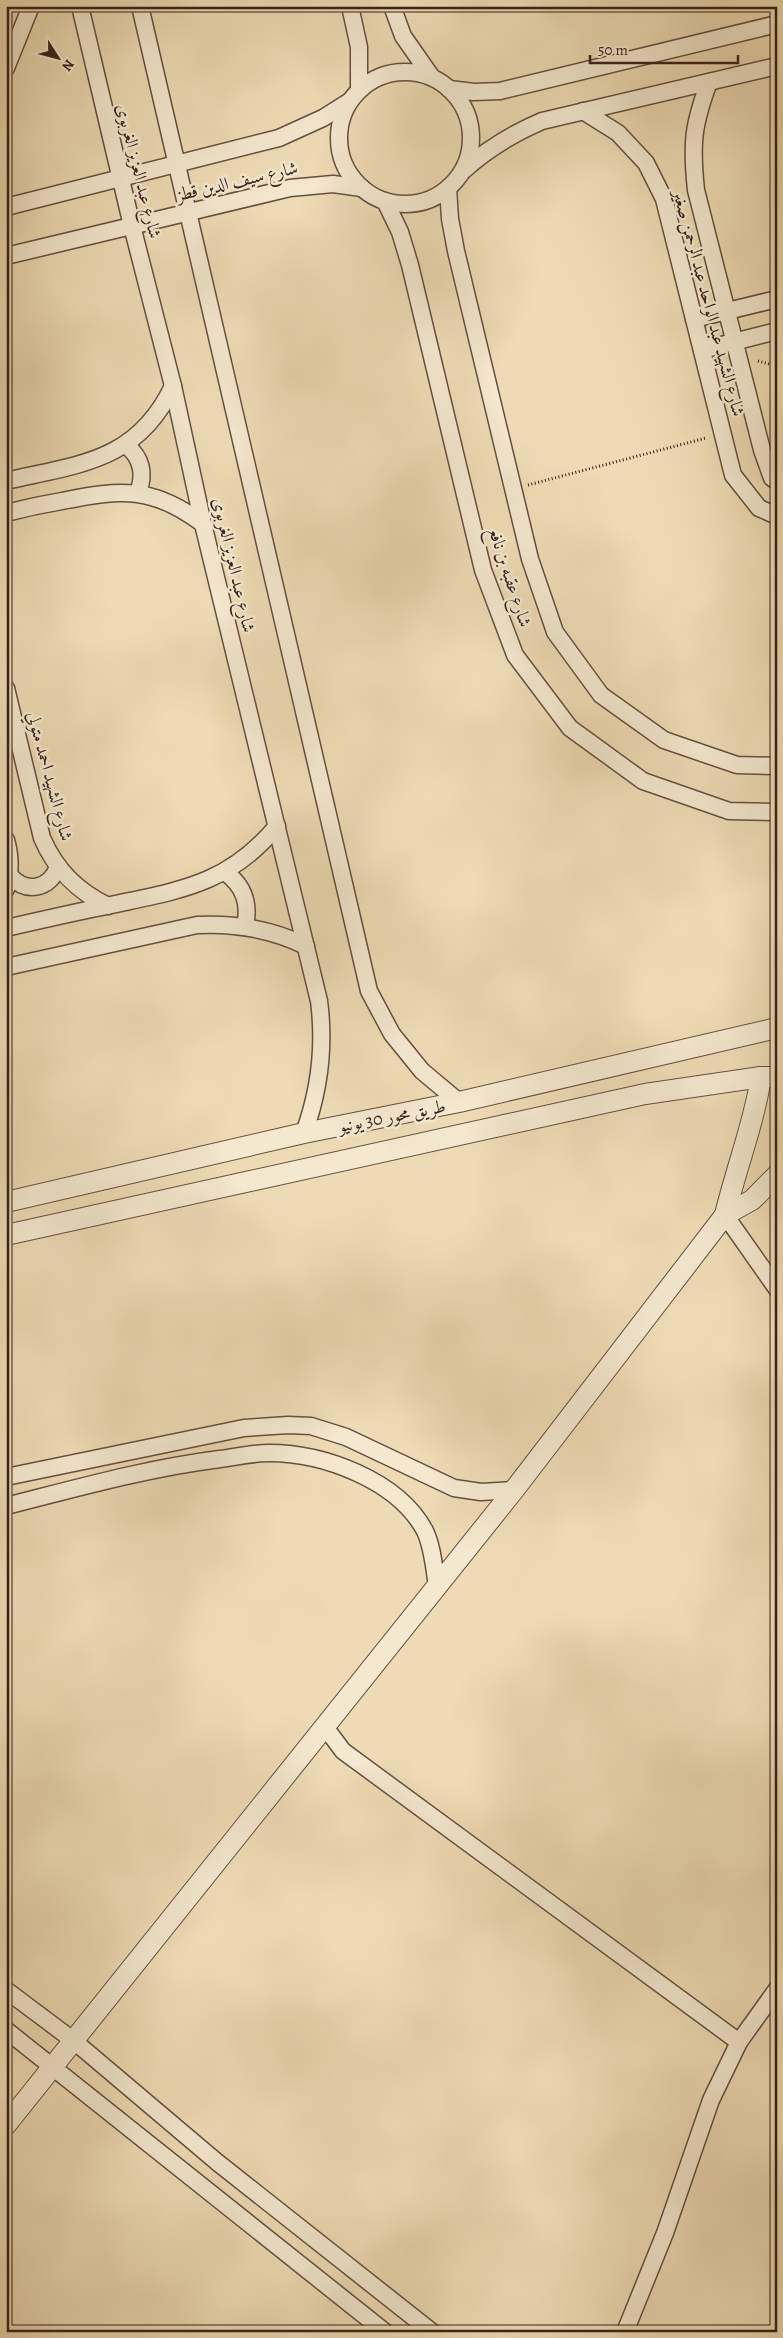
<svg xmlns="http://www.w3.org/2000/svg" width="783" height="2338" viewBox="0 0 783 2338" font-family="Alegreya,Amiri,serif">
<style>
.lines{fill:none;stroke-linecap:round;stroke-linejoin:round}
.minor-casing{stroke:#655040;stroke-width:19}
.tertiary-casing{stroke:#655040;stroke-width:22}
.path{stroke:#372119;stroke-width:3;stroke-dasharray:1 2.5;stroke-linecap:butt}
.minor{stroke:#f4e8cf;stroke-width:16}
.tertiary{stroke:#f4e8cf;stroke-width:20}
.labels{text-anchor:middle;stroke-width:5;stroke-linejoin:round;paint-order:stroke}
.street-label{font-size:18px;fill:#372119;stroke:#f4e8cf}
</style>
<rect width="100%" height="100%" fill="#eedbb5"/>
<filter id="stains"><feTurbulence type="fractalNoise" baseFrequency=".004" numOctaves="4"/><feColorMatrix values="0 0 0 0 .2 0 0 0 0 .09 0 0 0 0 .02 0 0 0 .5 -.17"/></filter>
<radialGradient id="worn" r=".72"><stop offset=".6" stop-color="#630" stop-opacity="0"/><stop offset="1" stop-color="#630" stop-opacity=".3"/></radialGradient>
<g class="lines">
<defs>
<g id="minor">
<path d="M 80,6 L 132,226 L 173,386 L 203,524 L 319,1001 C 325,1047 320,1089 304,1133"/>
<path d="M 140,6 L 369,991 L 392,1034 L 422,1071 L 459,1102"/>
<path d="M 350,6 L 359,47 L 359,90"/>
<path d="M 392,6 L 403,36 L 431,76"/>
<path d="M 6,68 L 31,6"/>
<circle cx="405" cy="138" r="66"/>
<path d="M 709,82 C 693,125 691,144 696,190 L 762,450 L 772,478 L 777,481"/>
<path d="M 449,89 L 474,92 L 500,91 L 777,24"/>
<path d="M 583,111 L 618,133 L 646,163 L 664,199 L 733,475 L 759,508 L 777,516"/>
<path d="M 464,170 C 488,148 512,134 542,121 L 777,66"/>
<path d="M 448,188 L 450,219 L 456,251 L 530,559 L 555,632 L 601,695 L 664,740 L 737,765 L 777,766"/>
<path d="M 385,201 L 400,232 L 410,265 L 483,570 L 515,655 L 570,728 L 643,781 L 729,811 L 777,812"/>
<path d="M 6,207 L 279,138 L 323,118 L 350,101"/>
<path d="M 6,256 L 290,188 L 333,184 L 362,188"/>
<path d="M 694,319 L 777,299"/>
<path d="M 702,350 L 777,331"/>
<path d="M 126,445 C 142,458 145,474 138,493"/>
<path d="M 6,481 C 79,464 137,462 173,386"/>
<path d="M 6,513 C 25,508 44,504 62,501 C 121,489 153,486 203,524"/>
<path d="M 6,688 L 42,838 C 56,870 77,891 108,906"/>
<path d="M 6,840 C 11,857 11,872 6,889"/>
<path d="M 225,872 C 244,886 250,903 245,926"/>
<path d="M 10,876 C 27,894 49,889 58,867"/>
<path d="M 6,928 C 41,920 76,912 111,905 C 181,890 229,884 277,826"/>
<path d="M 6,967 L 197,925 C 236,923 271,929 306,946"/>
<path d="M 725,1215 L 777,1289"/>
<path d="M 6,1477 L 244,1428 L 288,1425 L 311,1426 L 346,1437 L 454,1488 L 481,1492 L 514,1490"/>
<path d="M 6,1506 C 77,1488 148,1468 220,1459 C 236,1457 253,1453 269,1453 C 323,1453 398,1480 425,1531 C 433,1548 434,1568 437,1586"/>
<path d="M 325,1727 L 343,1751 L 739,2042"/>
<path d="M 6,1990 L 74,2041 L 217,2162 L 432,2332"/>
<path d="M 6,2030 L 385,2332"/>
<path d="M 625,2332 L 665,2233 L 711,2100 L 739,2042 L 777,1989"/>
</g>
<g id="tertiary">
<path d="M 6,1202 L 304,1133 L 459,1102 L 777,1028"/>
<path d="M 725,1215 C 736,1168 754,1124 761,1077"/>
<path d="M 6,1235 L 645,1094 L 761,1077 L 777,1077"/>
<path d="M 6,2125 L 514,1490 L 725,1215 L 752,1200 L 777,1175"/>
</g>
</defs>
<use href="#minor" class="minor-casing"/>
<use href="#tertiary" class="tertiary-casing"/>
<g class="path">
<path d="M 758,361 L 777,366"/>
<path d="M 528,485 L 706,438"/>
</g>
<use href="#minor" class="minor"/>
<use href="#tertiary" class="tertiary"/>
</g>
<g class="labels">
<g class="street-label">
<text transform="translate(139 171) rotate(76)" y="6">شارع عبد العزيز الغربوى</text>
<text transform="translate(237 181) rotate(-13)" y="6">شارع سيف الدين قطز</text>
<text transform="translate(709 303) rotate(75)" y="6">شارع الشهيد عبد الواحد عبد الرحمن صغير</text>
<text transform="translate(234 565) rotate(77)" y="6">شارع عبد العزيز الغربوى</text>
<text transform="translate(510 577) rotate(72)" y="6">شارع عقبه بن نافع</text>
<text transform="translate(50 776) rotate(75)" y="6">شارع الشهيد احمد متولي</text>
<text transform="translate(392 1116) rotate(-11)" y="6">طريق محور 30 يونيو</text>
</g>
</g>
<rect width="783" height="2338" fill="none" stroke="#eedbb5" stroke-width="25"/>
<rect x="8" y="8" width="768" height="2323" fill="none" stroke="#372119" stroke-width="2.5"/>
<rect x="12" y="12" width="758" height="2313" fill="none" stroke="#372119"/>
<g transform="translate(58 58) rotate(126)" stroke="#f4e8cf" stroke-width="4" paint-order="stroke">
<path d="M0-4L9 19L0 12L-9 19Z" fill="#372119"/>
<text y="-8" font-size="14" font-weight="bold" text-anchor="middle" fill="#372119">N</text>
</g>
<path d="M590 55v8h148v-8" fill="none" stroke="#372119" stroke-width="2.5"/>
<text x="598" y="55" font-size="15" fill="#372119" stroke="#f4e8cf" stroke-width="4" paint-order="stroke">50 m</text>
<rect width="100%" height="100%" filter="url(#stains)"/>
<rect width="100%" height="100%" fill="url(#worn)"/>
</svg>
